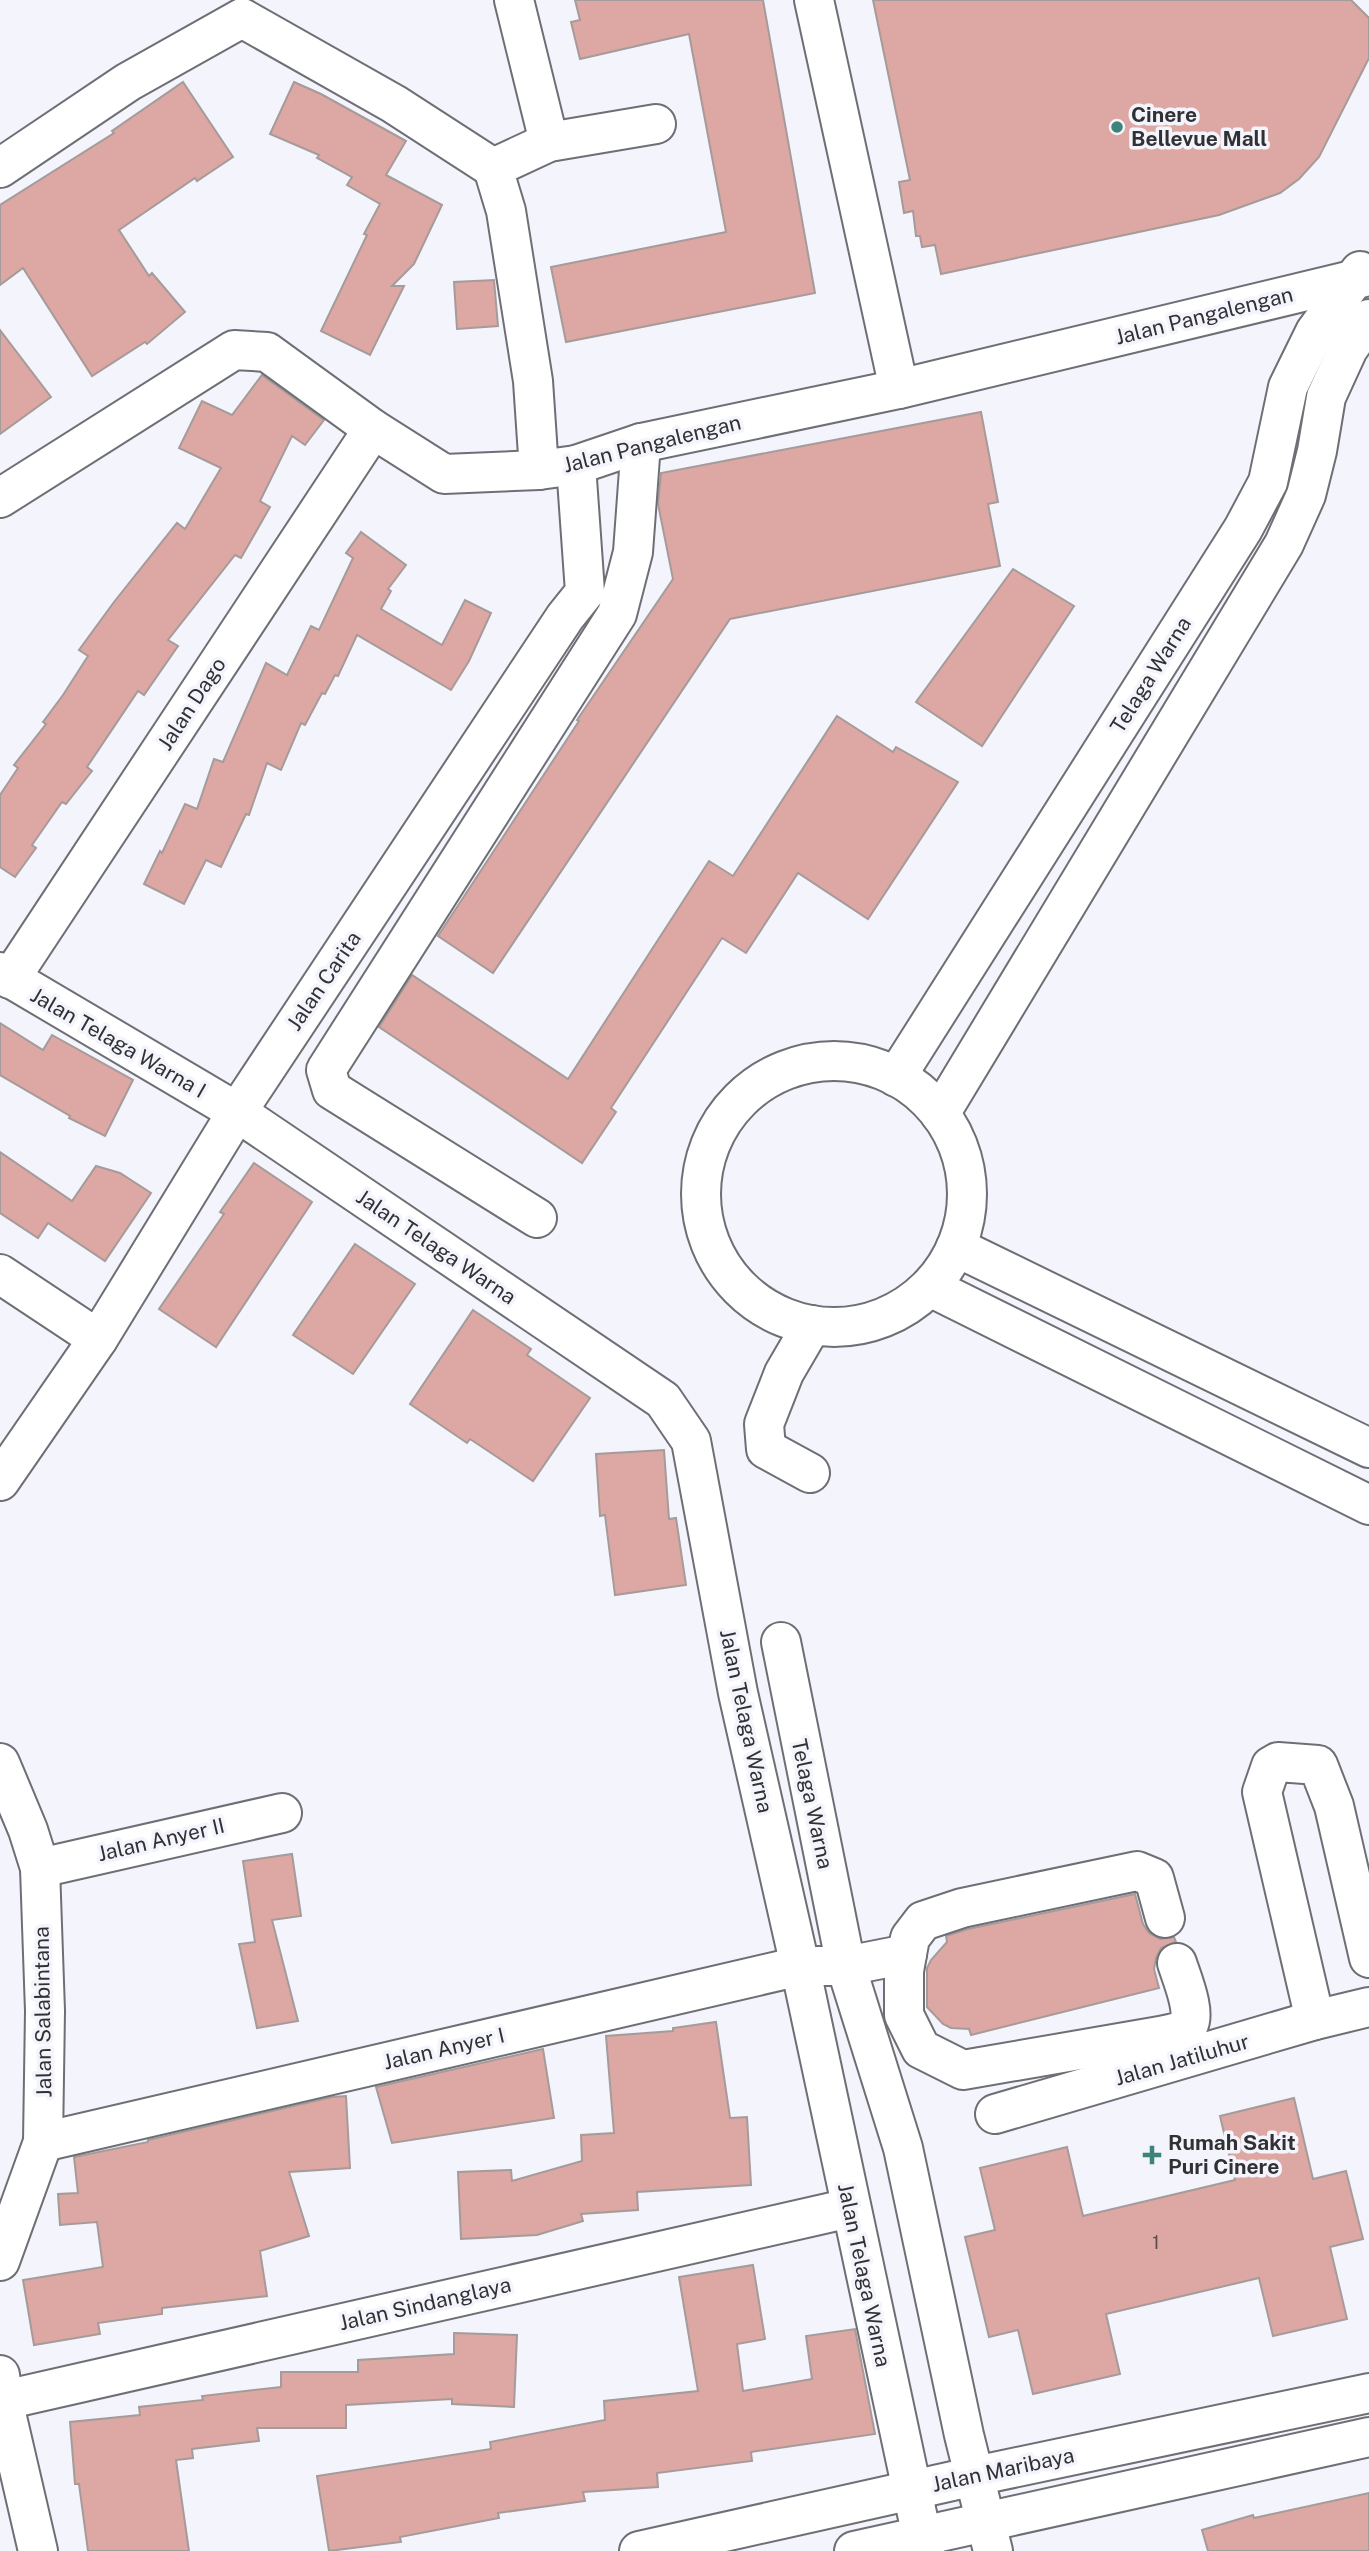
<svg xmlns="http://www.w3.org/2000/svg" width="1369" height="2551" viewBox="0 0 1369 2551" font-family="'Public Sans',sans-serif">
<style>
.building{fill:#dda7a3;stroke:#a59b9a;stroke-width:2}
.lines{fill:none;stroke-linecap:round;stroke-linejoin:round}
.minor-casing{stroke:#6e6e75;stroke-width:42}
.minor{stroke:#fff;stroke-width:38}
.poi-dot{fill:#3d837a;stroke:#f4f4fc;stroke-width:2.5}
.labels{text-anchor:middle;stroke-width:7;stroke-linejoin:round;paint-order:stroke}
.number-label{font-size:18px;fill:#5c4e50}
.poi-label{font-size:21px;font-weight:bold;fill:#313134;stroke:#f4f4fc;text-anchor:start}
.street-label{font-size:21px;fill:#313134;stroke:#f4f4fc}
</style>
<rect width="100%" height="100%" fill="#f4f4fc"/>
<g class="building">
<path d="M 575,0 L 763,0 L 815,293 L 566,342 L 551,267 L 726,232 L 689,34 L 580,59 L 571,22 L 580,20 Z"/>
<path d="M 873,0 L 1351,0 L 1369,18 L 1369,58 L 1319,157 L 1299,179 L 1280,193 L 1219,215 L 941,274 L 935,245 L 922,247 L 920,236 L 916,236 L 913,211 L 904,213 L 899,182 L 910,180 Z"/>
<path d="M 183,82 L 233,157 L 197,181 L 195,178 L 119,230 L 149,276 L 152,273 L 185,312 L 147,344 L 145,342 L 92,376 L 23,268 L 0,285 L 0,205 L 114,133 L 112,131 Z"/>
<path d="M 294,82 L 321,94 L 406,141 L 386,175 L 442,205 L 414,264 L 392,286 L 404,286 L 370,355 L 321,331 L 367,235 L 364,234 L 380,204 L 347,185 L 352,177 L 317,158 L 319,155 L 270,134 Z"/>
<path d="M 494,280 L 498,326 L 457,329 L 454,282 Z"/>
<path d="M 0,330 L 51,397 L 0,434 Z"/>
<path d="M 262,375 L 324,420 L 305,445 L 292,436 L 260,501 L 270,507 L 241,558 L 235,555 L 168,640 L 178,646 L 144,695 L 138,691 L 87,767 L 92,771 L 66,804 L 62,802 L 32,845 L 36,848 L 15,877 L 0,867 L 0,795 L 18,768 L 14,765 L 46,724 L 43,722 L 63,695 L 88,656 L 79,650 L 114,602 L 177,523 L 185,529 L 221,468 L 179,448 L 202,401 L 232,415 Z"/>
<path d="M 981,412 L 998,502 L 988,504 L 1000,566 L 730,619 L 493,973 L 438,936 L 579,721 L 577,720 L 673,579 L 658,504 L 661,473 Z"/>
<path d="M 361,532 L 406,565 L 388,589 L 391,591 L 381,609 L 442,645 L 465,600 L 491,613 L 469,661 L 451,690 L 357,635 L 338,676 L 335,675 L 325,694 L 322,693 L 305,725 L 301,723 L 281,770 L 267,763 L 249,815 L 246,814 L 221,867 L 206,860 L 184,904 L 144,884 L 160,851 L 162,853 L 185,804 L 197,809 L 214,759 L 223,762 L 266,663 L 287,675 L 311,626 L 319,630 L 353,558 L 346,553 Z"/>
<path d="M 1013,569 L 1074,606 L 982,746 L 916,702 Z"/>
<path d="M 837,716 L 893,752 L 896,747 L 958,782 L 868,919 L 798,873 L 746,953 L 722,938 L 611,1108 L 616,1112 L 582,1163 L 379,1027 L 412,975 L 568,1079 L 709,861 L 733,876 Z"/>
<path d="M 0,1023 L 43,1050 L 52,1035 L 133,1080 L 105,1136 L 69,1118 L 70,1116 L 0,1075 Z"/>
<path d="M 0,1152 L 72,1201 L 96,1166 L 120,1173 L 151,1193 L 105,1261 L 48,1223 L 38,1238 L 0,1213 Z"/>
<path d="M 254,1163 L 312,1202 L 216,1347 L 159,1309 L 224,1214 L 220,1212 Z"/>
<path d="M 355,1244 L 415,1284 L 353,1374 L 293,1335 Z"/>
<path d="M 473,1310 L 531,1349 L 527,1355 L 590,1398 L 533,1481 L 470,1439 L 467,1443 L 410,1404 Z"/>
<path d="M 664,1450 L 669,1519 L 676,1518 L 686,1585 L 615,1595 L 605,1515 L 600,1516 L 596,1454 Z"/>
<path d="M 292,1854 L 301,1916 L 272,1920 L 298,2021 L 257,2028 L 239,1944 L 255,1942 L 243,1861 Z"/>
<path d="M 1135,1894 L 1143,1924 L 1149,1933 L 1160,1939 L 1174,1937 L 1176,1942 L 1161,1948 L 1156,1958 L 1154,1969 L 1159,1988 L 971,2035 L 969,2029 L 951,2028 L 943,2024 L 927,2007 L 927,1968 L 931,1960 L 947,1942 L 946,1936 L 968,1929 Z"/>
<path d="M 716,2022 L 730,2118 L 747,2117 L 751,2185 L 637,2192 L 638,2210 L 581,2214 L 583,2221 L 537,2235 L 461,2239 L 458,2172 L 511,2170 L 512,2181 L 582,2161 L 581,2135 L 614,2133 L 606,2036 L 673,2031 L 673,2028 Z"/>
<path d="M 543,2049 L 554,2118 L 392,2143 L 376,2087 Z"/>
<path d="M 346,2096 L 350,2168 L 289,2172 L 309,2236 L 260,2251 L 267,2296 L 162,2308 L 162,2314 L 98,2323 L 100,2334 L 34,2345 L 23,2280 L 103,2267 L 97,2222 L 60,2225 L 58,2194 L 78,2193 L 74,2157 L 148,2142 L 148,2140 L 332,2097 Z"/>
<path d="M 1294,2098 L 1313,2179 L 1346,2171 L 1363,2239 L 1330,2247 L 1347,2319 L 1273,2336 L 1259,2278 L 1106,2314 L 1120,2374 L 1033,2394 L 1018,2330 L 989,2337 L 965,2237 L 995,2230 L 980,2168 L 1067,2147 L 1083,2216 L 1235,2180 L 1220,2116 Z"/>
<path d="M 753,2265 L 765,2339 L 737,2344 L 743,2391 L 812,2379 L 806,2336 L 855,2329 L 875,2434 L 751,2452 L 752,2461 L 657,2473 L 658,2487 L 583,2492 L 585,2501 L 498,2513 L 499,2518 L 400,2537 L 401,2542 L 329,2551 L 317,2476 L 491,2449 L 490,2442 L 605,2420 L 604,2401 L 698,2391 L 679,2277 Z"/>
<path d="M 454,2333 L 517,2335 L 514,2407 L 452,2404 L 452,2399 L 346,2405 L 346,2428 L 257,2428 L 259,2441 L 192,2449 L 193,2458 L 176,2460 L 189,2551 L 88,2551 L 79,2484 L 75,2484 L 70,2422 L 140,2415 L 139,2407 L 203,2400 L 202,2396 L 281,2387 L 281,2372 L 358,2372 L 358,2360 L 454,2354 Z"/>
<path d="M 1369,2493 L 1369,2551 L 1208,2551 L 1202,2530 L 1253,2515 L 1254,2518 Z"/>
</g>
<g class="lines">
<defs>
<g id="minor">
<path d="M 514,0 L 549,142"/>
<path d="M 814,0 L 899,389"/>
<path d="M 0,168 L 128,82 L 242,18 L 394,104 L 493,168 L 506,211 L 533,381 L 539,470"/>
<path d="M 493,168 L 549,142 L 656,124"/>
<path d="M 0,498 L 234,350 L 267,352 L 373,429 L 444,474 L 539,470 L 576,465 L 641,443 L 899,389 L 1369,276"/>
<path d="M 0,972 L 237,1112 L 663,1400 L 691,1441 L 738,1693 L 800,1966 L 925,2551"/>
<path d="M 10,979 L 373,429"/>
<circle cx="834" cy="1194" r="133"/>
<path d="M 896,1077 L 1243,529 L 1268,482 L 1288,387 L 1315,332 L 1360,271"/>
<path d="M 940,1114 L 1284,544 L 1306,495 L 1317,451 L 1326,397 L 1348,349 L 1369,319"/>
<path d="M 537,1218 L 332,1090 L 326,1070 L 617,614 L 633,552 L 641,443"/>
<path d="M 956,1247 L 1369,1448"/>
<path d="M 0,1274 L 98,1339"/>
<path d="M 930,1287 L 1369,1505"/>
<path d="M 810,1473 L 766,1449 L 764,1424 L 784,1373 L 812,1325"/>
<path d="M 0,1481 L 98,1339 L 237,1112 L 565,617 L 585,592 L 576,465"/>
<path d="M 781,1642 L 846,1966 L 903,2148 L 964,2435 L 993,2551"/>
<path d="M 0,1763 L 28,1830 L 40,1868 L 45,2011 L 43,2142 L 0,2261"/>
<path d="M 40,1868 L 282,1813"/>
<path d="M 907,1954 L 904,1971 L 904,2015 L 921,2049 L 963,2070 L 1160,2036 C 1169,2034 1180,2033 1187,2027 C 1198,2016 1181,1976 1177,1963"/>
<path d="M 1315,2020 L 1262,1792 L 1271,1766 L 1278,1762 L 1318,1765 L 1334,1806 L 1369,1958"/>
<path d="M 995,2114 L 1315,2020 L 1369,2007"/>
<path d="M 43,2142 L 800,1966 L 846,1966 L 907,1954 L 910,1938 L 923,1921 L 962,1908 L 1137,1871 L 1154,1878 L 1165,1918"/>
<path d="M 0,2375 L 3,2400 L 38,2551"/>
<path d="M 0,2401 L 850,2208"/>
<path d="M 639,2551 L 975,2476 L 1369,2393"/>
<path d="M 854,2551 L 1369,2437"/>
</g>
</defs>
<use href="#minor" class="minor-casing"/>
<use href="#minor" class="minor"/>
</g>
<g class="poi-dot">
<circle cx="1117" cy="127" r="7"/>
<path d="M1148.5 2144.5h7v7h7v7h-7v7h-7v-7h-7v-7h7z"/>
</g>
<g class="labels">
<g class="number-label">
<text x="1156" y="2249">1</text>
</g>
<g class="poi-label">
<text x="1131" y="122">Cinere<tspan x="1131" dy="24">Bellevue Mall</tspan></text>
<text x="1168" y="2150">Rumah Sakit<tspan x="1168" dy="24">Puri Cinere</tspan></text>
</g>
<g class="street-label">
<text transform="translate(1204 316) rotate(-14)" y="7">Jalan Pangalengan</text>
<text transform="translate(652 444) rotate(-14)" y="7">Jalan Pangalengan</text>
<text transform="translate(1151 675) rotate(-58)" y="7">Telaga Warna</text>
<text transform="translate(192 704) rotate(-57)" y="7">Jalan Dago</text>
<text transform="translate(324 981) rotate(-56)" y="7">Jalan Carita</text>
<text transform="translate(118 1043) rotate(30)" y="7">Jalan Telaga Warna I</text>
<text transform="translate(436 1247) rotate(34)" y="7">Jalan Telaga Warna</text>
<text transform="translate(746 1721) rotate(78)" y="7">Jalan Telaga Warna</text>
<text transform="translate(812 1804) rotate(78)" y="7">Telaga Warna</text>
<text transform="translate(161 1840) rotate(-13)" y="7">Jalan Anyer II</text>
<text transform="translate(43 2012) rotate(-91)" y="7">Jalan Salabintana</text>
<text transform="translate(444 2049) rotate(-13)" y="7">Jalan Anyer I</text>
<text transform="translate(1182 2060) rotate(-16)" y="7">Jalan Jatiluhur</text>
<text transform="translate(864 2275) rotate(78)" y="7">Jalan Telaga Warna</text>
<text transform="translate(425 2304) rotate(-13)" y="7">Jalan Sindanglaya</text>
<text transform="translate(1003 2470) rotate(-12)" y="7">Jalan Maribaya</text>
</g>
</g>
</svg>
